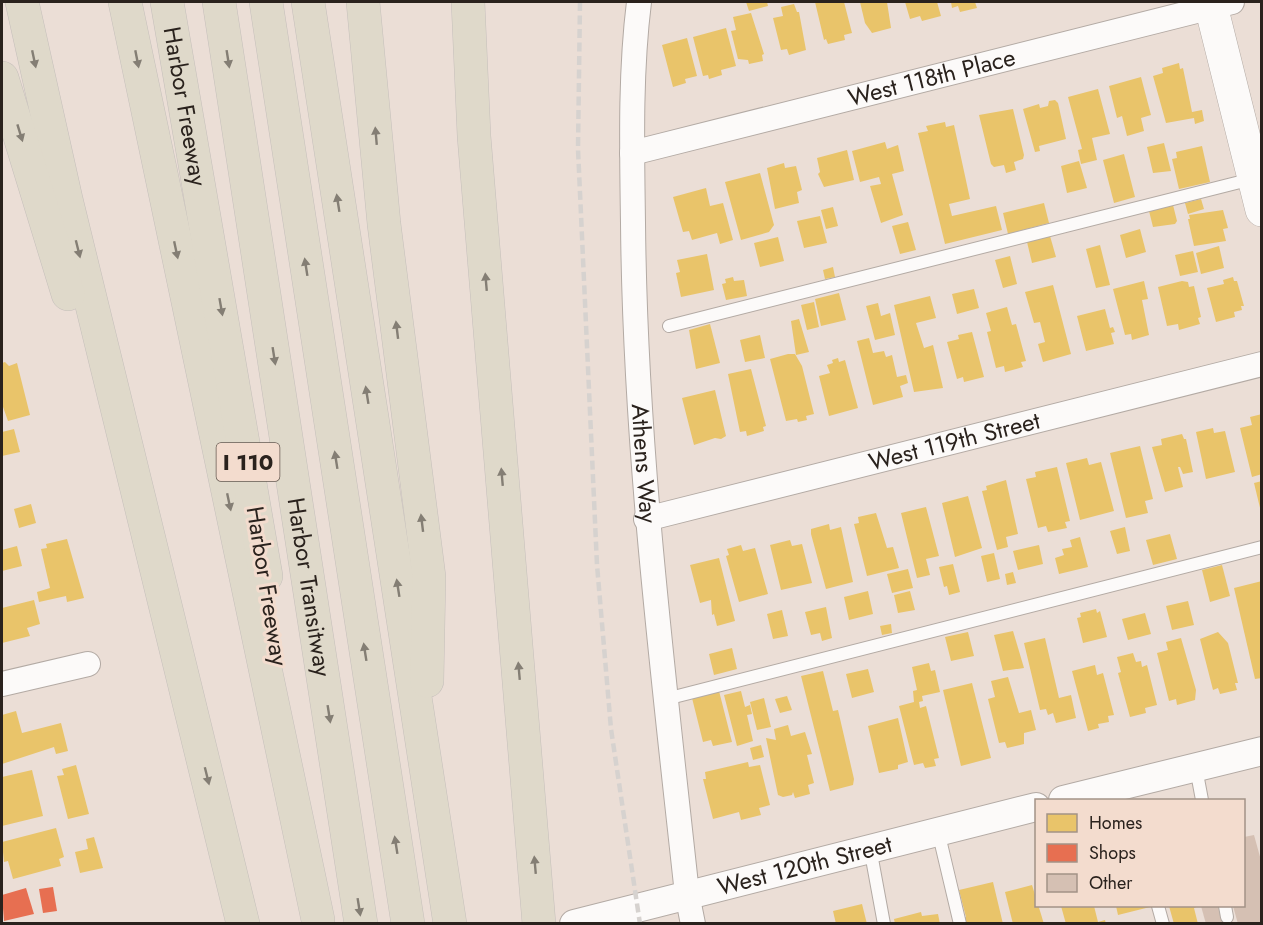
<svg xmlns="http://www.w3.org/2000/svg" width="1263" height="925" viewBox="0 0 1263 925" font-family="Jost,sans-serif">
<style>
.homes{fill:#e9c46a}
.shops{fill:#e76f51}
.building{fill:#d5c0b3}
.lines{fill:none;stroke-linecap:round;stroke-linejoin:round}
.service-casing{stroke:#b3aaa4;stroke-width:14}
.minor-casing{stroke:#b3aaa4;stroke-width:26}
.tertiary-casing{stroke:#b3aaa4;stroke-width:30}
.secondary-casing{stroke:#b3aaa4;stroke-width:34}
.motorway-casing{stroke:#c5bfbb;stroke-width:34}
.service{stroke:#fcfaf9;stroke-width:12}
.minor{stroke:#fcfaf9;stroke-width:24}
.tertiary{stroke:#fcfaf9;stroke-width:28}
.secondary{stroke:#fcfaf9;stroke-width:33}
.motorway{stroke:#dfd9ca;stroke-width:33}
.rail{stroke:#d6d2cf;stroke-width:4.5;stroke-dasharray:9 4.5;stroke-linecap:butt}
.oneway{fill:#847e74}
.labels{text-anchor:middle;stroke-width:6;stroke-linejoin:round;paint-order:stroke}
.shield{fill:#f3dcce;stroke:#665a52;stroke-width:1.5}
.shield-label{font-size:22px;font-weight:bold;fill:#2a221d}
.street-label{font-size:24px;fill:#2a221d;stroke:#f3dcce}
</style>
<rect width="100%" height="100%" fill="#ebded6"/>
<g class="homes">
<path d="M 746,2 L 767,2 L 768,6 L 749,11 Z"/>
<path d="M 815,2 L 844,2 L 852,33 L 844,35 L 845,40 L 828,44 L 826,39 L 824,40 Z"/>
<path d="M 860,2 L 887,2 L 891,28 L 872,33 L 865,23 Z"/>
<path d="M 905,2 L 937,2 L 941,16 L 922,21 L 920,16 L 910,19 Z"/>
<path d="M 951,2 L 975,2 L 977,8 L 960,12 L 958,6 L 952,8 Z"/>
<path d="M 794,4 L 797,12 L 799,12 L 806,50 L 789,55 L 787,49 L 781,50 L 773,18 L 783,16 L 781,7 Z"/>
<path d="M 751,13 L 764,54 L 762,55 L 763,61 L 749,64 L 748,60 L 738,59 L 731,31 L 736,30 L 733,17 Z"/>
<path d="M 726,28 L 736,66 L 721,70 L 722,75 L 709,79 L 708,75 L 703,76 L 693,37 Z"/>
<path d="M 687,38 L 697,76 L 685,79 L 686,83 L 673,87 L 662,45 Z"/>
<path d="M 1179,63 L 1180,69 L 1183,68 L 1192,112 L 1202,110 L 1204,121 L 1195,124 L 1194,118 L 1166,123 L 1153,76 L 1163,73 L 1162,68 Z"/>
<path d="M 1141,77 L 1151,115 L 1141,118 L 1144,131 L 1127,136 L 1122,116 L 1117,118 L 1109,86 Z"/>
<path d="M 1098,89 L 1110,134 L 1092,138 L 1097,160 L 1081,164 L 1078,150 L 1082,149 L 1068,97 Z"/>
<path d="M 1055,100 L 1058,103 L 1066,139 L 1039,146 L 1040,151 L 1035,152 L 1023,109 L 1039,104 L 1040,108 L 1048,106 L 1049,101 Z"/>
<path d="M 1013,109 L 1024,155 L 1023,159 L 1014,162 L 1016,170 L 1006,173 L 1004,165 L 994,167 L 991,164 L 979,115 Z"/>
<path d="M 945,122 L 946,127 L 954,125 L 970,199 L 949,204 L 952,216 L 996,206 L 1002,230 L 945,244 L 918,133 L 928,131 L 926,126 Z"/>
<path d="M 885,142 L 887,149 L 898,145 L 904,171 L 892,174 L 903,215 L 881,223 L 870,186 L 881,184 L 879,177 L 860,182 L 852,151 Z"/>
<path d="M 1164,143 L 1171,171 L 1153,173 L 1147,147 Z"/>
<path d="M 1202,146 L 1210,182 L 1179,189 L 1172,159 L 1177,158 L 1176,152 Z"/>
<path d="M 847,150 L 854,180 L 824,187 L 818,174 L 820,172 L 817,158 Z"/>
<path d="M 1124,154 L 1135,197 L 1114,203 L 1103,160 Z"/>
<path d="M 1079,161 L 1087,188 L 1067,193 L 1061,166 Z"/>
<path d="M 784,163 L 785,168 L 796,166 L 802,190 L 797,192 L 799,203 L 775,209 L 767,168 Z"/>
<path d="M 760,173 L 774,225 L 769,232 L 741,240 L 725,182 Z"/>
<path d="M 706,188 L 710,206 L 723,203 L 733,240 L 720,244 L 717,233 L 692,240 L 689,231 L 683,232 L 673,197 Z"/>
<path d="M 1201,199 L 1204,209 L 1188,214 L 1185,203 Z"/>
<path d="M 1044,203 L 1049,223 L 1008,234 L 1003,213 Z"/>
<path d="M 1173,205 L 1177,221 L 1175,224 L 1153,227 L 1149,211 Z"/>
<path d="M 833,207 L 838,226 L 826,229 L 821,210 Z"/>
<path d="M 1223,210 L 1228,228 L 1223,229 L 1226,241 L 1194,246 L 1188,219 L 1190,219 L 1189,215 Z"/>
<path d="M 820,216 L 827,243 L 804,248 L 797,221 Z"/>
<path d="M 908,222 L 916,250 L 900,254 L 892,226 Z"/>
<path d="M 1140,229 L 1146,252 L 1126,258 L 1120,235 Z"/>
<path d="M 1050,236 L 1056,257 L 1032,263 L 1027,242 Z"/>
<path d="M 778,237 L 784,261 L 760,267 L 754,243 Z"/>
<path d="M 1100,245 L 1110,285 L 1096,288 L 1086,249 Z"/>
<path d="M 1219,246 L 1224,268 L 1201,274 L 1196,253 Z"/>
<path d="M 1193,251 L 1198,272 L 1180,276 L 1175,255 Z"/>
<path d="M 707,254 L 714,290 L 681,297 L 676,273 L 680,272 L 677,260 Z"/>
<path d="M 1010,256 L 1017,284 L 1003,288 L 995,260 Z"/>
<path d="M 833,267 L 835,277 L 825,279 L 823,270 Z"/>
<path d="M 733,277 L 734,281 L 744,280 L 747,296 L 726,300 L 722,284 L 726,283 L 725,279 Z"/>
<path d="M 1233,277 L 1234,281 L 1237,281 L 1244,306 L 1241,306 L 1242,310 L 1234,312 L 1235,317 L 1216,322 L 1207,288 L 1224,284 L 1223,280 Z"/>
<path d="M 1144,281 L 1148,299 L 1142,300 L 1149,335 L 1132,340 L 1131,334 L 1125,335 L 1113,289 Z"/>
<path d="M 1182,281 L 1188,282 L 1189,287 L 1194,286 L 1201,317 L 1198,318 L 1200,324 L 1179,330 L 1178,324 L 1167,326 L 1158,287 Z"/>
<path d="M 1053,285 L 1071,354 L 1043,362 L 1038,344 L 1045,342 L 1040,322 L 1034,323 L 1025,292 Z"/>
<path d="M 974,289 L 979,308 L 957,314 L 952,294 Z"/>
<path d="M 839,293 L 846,320 L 821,326 L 815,299 Z"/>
<path d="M 930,296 L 936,318 L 916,323 L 924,348 L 933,345 L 943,388 L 914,392 L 894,305 Z"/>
<path d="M 814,302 L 819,327 L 807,330 L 801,305 Z"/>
<path d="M 878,303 L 881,316 L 890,313 L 895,335 L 875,340 L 866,306 Z"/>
<path d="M 1007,307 L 1012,325 L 1016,324 L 1026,361 L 1021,362 L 1023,367 L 1005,372 L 1004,366 L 996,368 L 987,332 L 991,331 L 986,313 Z"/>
<path d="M 1105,309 L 1110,328 L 1113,327 L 1115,332 L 1111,333 L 1114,344 L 1086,351 L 1077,316 Z"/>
<path d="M 799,319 L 809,352 L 796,355 L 791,321 Z"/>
<path d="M 710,324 L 720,363 L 696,369 L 689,330 Z"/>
<path d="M 972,332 L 984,377 L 964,382 L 963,377 L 957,379 L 947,342 L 959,339 L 958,335 Z"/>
<path d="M 760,335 L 765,358 L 745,362 L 740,340 Z"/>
<path d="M 869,338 L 873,353 L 884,351 L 886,357 L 892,355 L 897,377 L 906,375 L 908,383 L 900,386 L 903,397 L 873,405 L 857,341 Z"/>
<path d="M 788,354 L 795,354 L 802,366 L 814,414 L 806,416 L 807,420 L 798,422 L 797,419 L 786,421 L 770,359 Z"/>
<path d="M 838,358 L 839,362 L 845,360 L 858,408 L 829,416 L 819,376 L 830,373 L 827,365 L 833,363 L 832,360 Z"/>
<path d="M 5,362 L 9,366 L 17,363 L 30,415 L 8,421 L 2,404 L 2,363 Z"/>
<path d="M 751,369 L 766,426 L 763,427 L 764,431 L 747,436 L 746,431 L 740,432 L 728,374 Z"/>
<path d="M 715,390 L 726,436 L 721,439 L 715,438 L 694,445 L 682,398 Z"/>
<path d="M 1262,414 L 1262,474 L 1252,477 L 1240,428 L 1252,425 L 1250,417 Z"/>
<path d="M 1213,428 L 1214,433 L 1225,431 L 1235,472 L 1206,479 L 1196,432 Z"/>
<path d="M 14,429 L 20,452 L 2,456 L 2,432 Z"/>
<path d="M 1182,434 L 1184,439 L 1186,439 L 1193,472 L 1183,474 L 1180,467 L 1178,467 L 1183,487 L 1165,492 L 1152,447 L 1162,445 L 1161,439 Z"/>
<path d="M 1140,446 L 1153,499 L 1145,501 L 1148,513 L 1126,518 L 1110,453 Z"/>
<path d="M 1087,458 L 1089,465 L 1101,462 L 1114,511 L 1080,520 L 1066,463 Z"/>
<path d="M 1057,467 L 1070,521 L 1065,522 L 1067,528 L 1048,532 L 1046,526 L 1038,528 L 1026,479 L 1036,477 L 1035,472 Z"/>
<path d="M 1006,480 L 1018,534 L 1006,537 L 1008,547 L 997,550 L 982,491 L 987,490 L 986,486 Z"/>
<path d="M 1262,481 L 1262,512 L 1261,512 L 1254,483 Z"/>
<path d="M 968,496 L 982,548 L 955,557 L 942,503 Z"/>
<path d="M 31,504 L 36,523 L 19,528 L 14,509 Z"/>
<path d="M 926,507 L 939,556 L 926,559 L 930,575 L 917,578 L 901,513 Z"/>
<path d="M 876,513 L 887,548 L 893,547 L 899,568 L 867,576 L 854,524 L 859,523 L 858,517 Z"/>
<path d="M 829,524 L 830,530 L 841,527 L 853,582 L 826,589 L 811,534 L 811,529 Z"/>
<path d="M 1125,527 L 1130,551 L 1117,554 L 1110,531 Z"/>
<path d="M 1170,534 L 1177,559 L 1153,565 L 1146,540 Z"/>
<path d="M 1080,537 L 1088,567 L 1059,574 L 1055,558 L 1064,555 L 1062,549 L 1072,547 L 1070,540 Z"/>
<path d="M 67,539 L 84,598 L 67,602 L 66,596 L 39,602 L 37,592 L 50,588 L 41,549 L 47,548 L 46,544 Z"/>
<path d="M 790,540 L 792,546 L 802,544 L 812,583 L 781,590 L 770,545 Z"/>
<path d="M 741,545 L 743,551 L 755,548 L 768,594 L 739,602 L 726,556 L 729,555 L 727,549 Z"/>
<path d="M 1039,545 L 1043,564 L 1018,570 L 1013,551 Z"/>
<path d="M 17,546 L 22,566 L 2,571 L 2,550 Z"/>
<path d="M 994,553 L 1000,579 L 987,582 L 981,556 Z"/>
<path d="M 719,558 L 735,621 L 717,626 L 714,614 L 712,615 L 711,600 L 700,603 L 690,565 Z"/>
<path d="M 953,564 L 960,592 L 949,595 L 947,586 L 944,587 L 939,567 Z"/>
<path d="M 1222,565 L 1230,596 L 1210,602 L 1202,570 Z"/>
<path d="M 908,569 L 913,588 L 892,593 L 887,574 Z"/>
<path d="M 1013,572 L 1016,583 L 1007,585 L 1005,574 Z"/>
<path d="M 1262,581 L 1262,678 L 1255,679 L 1234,588 Z"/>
<path d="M 868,591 L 873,614 L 849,620 L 844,597 Z"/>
<path d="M 910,591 L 915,610 L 898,613 L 894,595 Z"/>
<path d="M 34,600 L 40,624 L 27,628 L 30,636 L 2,643 L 2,608 Z"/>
<path d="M 1188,601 L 1194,625 L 1172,630 L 1166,606 Z"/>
<path d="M 826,607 L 832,638 L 822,641 L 820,633 L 811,635 L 805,612 Z"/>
<path d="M 1096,609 L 1097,613 L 1100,611 L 1107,637 L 1083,643 L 1077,618 L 1081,617 L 1080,613 Z"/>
<path d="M 782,610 L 788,636 L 773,639 L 767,614 Z"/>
<path d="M 1145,613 L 1151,634 L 1128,640 L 1122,619 Z"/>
<path d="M 891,624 L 892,633 L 882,635 L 880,626 Z"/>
<path d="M 1013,631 L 1024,668 L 1003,671 L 994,635 Z"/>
<path d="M 968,632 L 974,656 L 951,661 L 945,637 Z"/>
<path d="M 1218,632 L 1228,643 L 1238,683 L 1235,683 L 1237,690 L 1220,694 L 1218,688 L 1213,690 L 1200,639 Z"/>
<path d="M 1045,638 L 1059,698 L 1071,695 L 1076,718 L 1056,723 L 1053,713 L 1048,715 L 1046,709 L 1040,710 L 1024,643 Z"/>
<path d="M 1181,638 L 1196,690 L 1195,700 L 1177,705 L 1176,699 L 1169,701 L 1157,653 L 1168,650 L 1166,642 Z"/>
<path d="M 732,648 L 737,669 L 714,675 L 709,654 Z"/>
<path d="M 1133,653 L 1136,662 L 1141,661 L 1142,667 L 1147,665 L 1157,705 L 1145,708 L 1146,713 L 1130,717 L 1118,673 L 1121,672 L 1117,657 Z"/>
<path d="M 929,663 L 931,671 L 935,670 L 940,692 L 922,696 L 923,701 L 919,702 L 920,708 L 926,706 L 939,758 L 934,759 L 936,766 L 925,768 L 923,763 L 914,765 L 899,706 L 914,702 L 913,691 L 917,690 L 912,667 Z"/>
<path d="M 1095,665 L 1097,675 L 1103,673 L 1114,715 L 1108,716 L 1109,722 L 1098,724 L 1099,728 L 1088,731 L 1072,671 Z"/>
<path d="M 868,669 L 874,692 L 852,698 L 846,674 Z"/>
<path d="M 823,671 L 833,711 L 838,710 L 854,779 L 853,785 L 830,791 L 801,676 Z"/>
<path d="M 1008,677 L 1019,713 L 1031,710 L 1036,730 L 1024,733 L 1024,744 L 1007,748 L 1005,742 L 999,743 L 988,699 L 995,697 L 991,681 Z"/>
<path d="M 972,683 L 991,758 L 961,766 L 943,690 Z"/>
<path d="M 719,691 L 732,742 L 713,746 L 711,740 L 703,742 L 692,698 Z"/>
<path d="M 741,691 L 745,707 L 750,705 L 752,714 L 747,715 L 753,741 L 737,746 L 724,695 Z"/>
<path d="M 787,696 L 792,710 L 780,713 L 775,699 Z"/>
<path d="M 764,698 L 771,727 L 757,730 L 750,702 Z"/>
<path d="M 16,711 L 22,733 L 61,723 L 68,751 L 56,754 L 54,747 L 2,764 L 2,715 Z"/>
<path d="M 898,718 L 908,762 L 898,765 L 898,769 L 879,773 L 868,726 Z"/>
<path d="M 788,725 L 791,736 L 805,732 L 812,754 L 807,755 L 814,783 L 808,785 L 810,794 L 795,798 L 793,792 L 792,795 L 783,797 L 778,795 L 766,738 L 776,740 L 774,729 Z"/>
<path d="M 761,745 L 764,757 L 753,760 L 750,748 Z"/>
<path d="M 748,762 L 749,767 L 760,765 L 770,805 L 759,808 L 761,815 L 741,820 L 739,812 L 713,819 L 703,779 L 706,779 L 705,772 Z"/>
<path d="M 76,765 L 89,814 L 68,819 L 57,776 L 64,775 L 62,769 Z"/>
<path d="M 32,770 L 43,816 L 2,826 L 2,777 Z"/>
<path d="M 56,828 L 64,857 L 59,859 L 61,866 L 13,879 L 8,861 L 4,862 L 2,842 Z"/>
<path d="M 94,837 L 103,868 L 80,873 L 75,852 L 88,849 L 86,839 Z"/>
<path d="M 993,882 L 1003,924 L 963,924 L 962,918 L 966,917 L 959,890 Z"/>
<path d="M 1032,885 L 1044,924 L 1013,924 L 1005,892 Z"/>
<path d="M 862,904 L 867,924 L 836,924 L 833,911 Z"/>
<path d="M 1061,906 L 1094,906 L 1098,922 L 1105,920 L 1106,924 L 1066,924 Z"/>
<path d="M 1116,906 L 1149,906 L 1150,907 L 1118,915 Z"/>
<path d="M 1169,906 L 1199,906 L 1194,908 L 1198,924 L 1174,924 Z"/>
<path d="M 921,912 L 922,916 L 938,914 L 940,924 L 895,924 L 894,919 Z"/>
</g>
<g class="shops">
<path d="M 53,887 L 57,911 L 43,913 L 39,889 Z"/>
<path d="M 26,888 L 34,914 L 4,921 L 2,895 Z"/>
</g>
<g class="building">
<path d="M 1254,835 L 1262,864 L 1262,924 L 1238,924 L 1233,906 L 1244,906 L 1244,837 Z"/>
<path d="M 1201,906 L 1220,906 L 1224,924 L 1206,924 Z"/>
</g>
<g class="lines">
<defs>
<g id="service">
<path d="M 669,326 L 1252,179"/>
<path d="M 666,699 L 1262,547"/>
<path d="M 1196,768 L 1202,800"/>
<path d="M 938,831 L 960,924"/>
<path d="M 870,848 L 884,924"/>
<path d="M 1158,906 L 1163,924"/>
<path d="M 1225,906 L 1227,917"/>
</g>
<g id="minor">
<path id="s1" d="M 639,2 C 630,74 632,150 633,223 C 635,448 663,671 687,894 L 693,924"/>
<path id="s2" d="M 632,153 L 1232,2"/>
<path id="s3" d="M 646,519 L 1262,364"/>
<path d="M 2,684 L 88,664"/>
</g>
<g id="tertiary">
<path d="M 1063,800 L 1262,751"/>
<path id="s4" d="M 574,924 L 1036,807"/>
</g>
<path id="secondary" d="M 1210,2 L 1262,210"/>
<g id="motorway">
<path d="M 22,2 L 66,199 L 243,924"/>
<path d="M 125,2 L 318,920"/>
<path id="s5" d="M 167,2 L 266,576"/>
<path id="s6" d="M 219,2 L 361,924"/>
<path d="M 266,2 L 408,924"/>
<path d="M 308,2 L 450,924"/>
<path d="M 363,2 L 384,224 L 429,577 L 427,681"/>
<path d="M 468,2 L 474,136 L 539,924"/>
<path d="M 2,78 L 68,294"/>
</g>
</defs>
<use href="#service" class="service-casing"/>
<use href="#minor" class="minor-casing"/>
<use href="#tertiary" class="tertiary-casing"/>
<use href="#secondary" class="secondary-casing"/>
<use href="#motorway" class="motorway-casing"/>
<use href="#service" class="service"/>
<use href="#minor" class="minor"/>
<use href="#tertiary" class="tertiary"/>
<use href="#secondary" class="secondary"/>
<use href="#motorway" class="motorway"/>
<path class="rail" d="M 580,2 L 578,149 L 597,565 L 611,729 L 640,924"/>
</g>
<defs><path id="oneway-solid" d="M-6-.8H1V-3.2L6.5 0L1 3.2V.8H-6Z" transform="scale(1.5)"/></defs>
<g class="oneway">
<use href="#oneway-solid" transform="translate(34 59) rotate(78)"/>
<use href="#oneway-solid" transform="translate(137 59) rotate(79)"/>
<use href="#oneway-solid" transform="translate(228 59) rotate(81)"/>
<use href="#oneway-solid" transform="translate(20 133) rotate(73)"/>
<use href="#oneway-solid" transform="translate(376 136) rotate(-95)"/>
<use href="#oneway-solid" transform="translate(338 203) rotate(-99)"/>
<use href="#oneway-solid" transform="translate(78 249) rotate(76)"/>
<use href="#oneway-solid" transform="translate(176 250) rotate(78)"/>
<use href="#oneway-solid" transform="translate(306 267) rotate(-99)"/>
<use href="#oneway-solid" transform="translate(486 282) rotate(-95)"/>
<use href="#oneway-solid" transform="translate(221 307) rotate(80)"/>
<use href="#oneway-solid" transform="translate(397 330) rotate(-97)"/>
<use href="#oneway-solid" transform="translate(274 356) rotate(81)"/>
<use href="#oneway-solid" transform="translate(367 395) rotate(-99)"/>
<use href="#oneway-solid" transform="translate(336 460) rotate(-99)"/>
<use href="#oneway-solid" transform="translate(502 477) rotate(-95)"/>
<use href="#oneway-solid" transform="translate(229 502) rotate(78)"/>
<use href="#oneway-solid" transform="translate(422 523) rotate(-97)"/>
<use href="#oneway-solid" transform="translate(398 588) rotate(-99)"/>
<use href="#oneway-solid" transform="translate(365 652) rotate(-99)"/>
<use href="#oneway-solid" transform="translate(519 671) rotate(-95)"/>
<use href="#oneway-solid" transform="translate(329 714) rotate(81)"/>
<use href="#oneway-solid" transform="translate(207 776) rotate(76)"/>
<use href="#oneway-solid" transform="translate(396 845) rotate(-99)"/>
<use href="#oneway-solid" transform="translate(535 865) rotate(-95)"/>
<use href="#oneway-solid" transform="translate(359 907) rotate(81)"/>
</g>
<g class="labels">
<rect class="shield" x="216.5" y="443" width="63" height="38" rx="4.5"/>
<g class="shield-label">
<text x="248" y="470">I 110</text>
</g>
<g class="street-label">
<text dy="8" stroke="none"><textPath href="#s2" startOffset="309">West 118th Place</textPath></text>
<text dy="8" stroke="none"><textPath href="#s5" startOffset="106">Harbor Freeway</textPath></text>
<text dy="8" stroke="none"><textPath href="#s3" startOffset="318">West 119th Street</textPath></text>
<text dy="8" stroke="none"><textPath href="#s1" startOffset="462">Athens Way</textPath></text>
<text transform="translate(267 586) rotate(81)" y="8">Harbor Freeway</text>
<text dy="8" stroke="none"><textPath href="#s6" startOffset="592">Harbor Transitway</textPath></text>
<text dy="8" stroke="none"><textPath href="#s4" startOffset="238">West 120th Street</textPath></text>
</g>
</g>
<rect width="1263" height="925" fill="none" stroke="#2a221d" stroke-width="6"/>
<rect x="1035" y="799" width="210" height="108" fill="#f3dcce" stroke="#a39287" stroke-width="1.5"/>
<rect x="1047" y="814" width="30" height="18" fill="#e9c46a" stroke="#a39287" stroke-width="1.5"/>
<text x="1089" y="829" font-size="18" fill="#2a221d">Homes</text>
<rect x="1047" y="844" width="30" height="18" fill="#e76f51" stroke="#a39287" stroke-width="1.5"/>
<text x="1089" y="859" font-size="18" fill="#2a221d">Shops</text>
<rect x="1047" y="874" width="30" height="18" fill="#d5c0b3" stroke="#a39287" stroke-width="1.5"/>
<text x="1089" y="889" font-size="18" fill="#2a221d">Other</text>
</svg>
